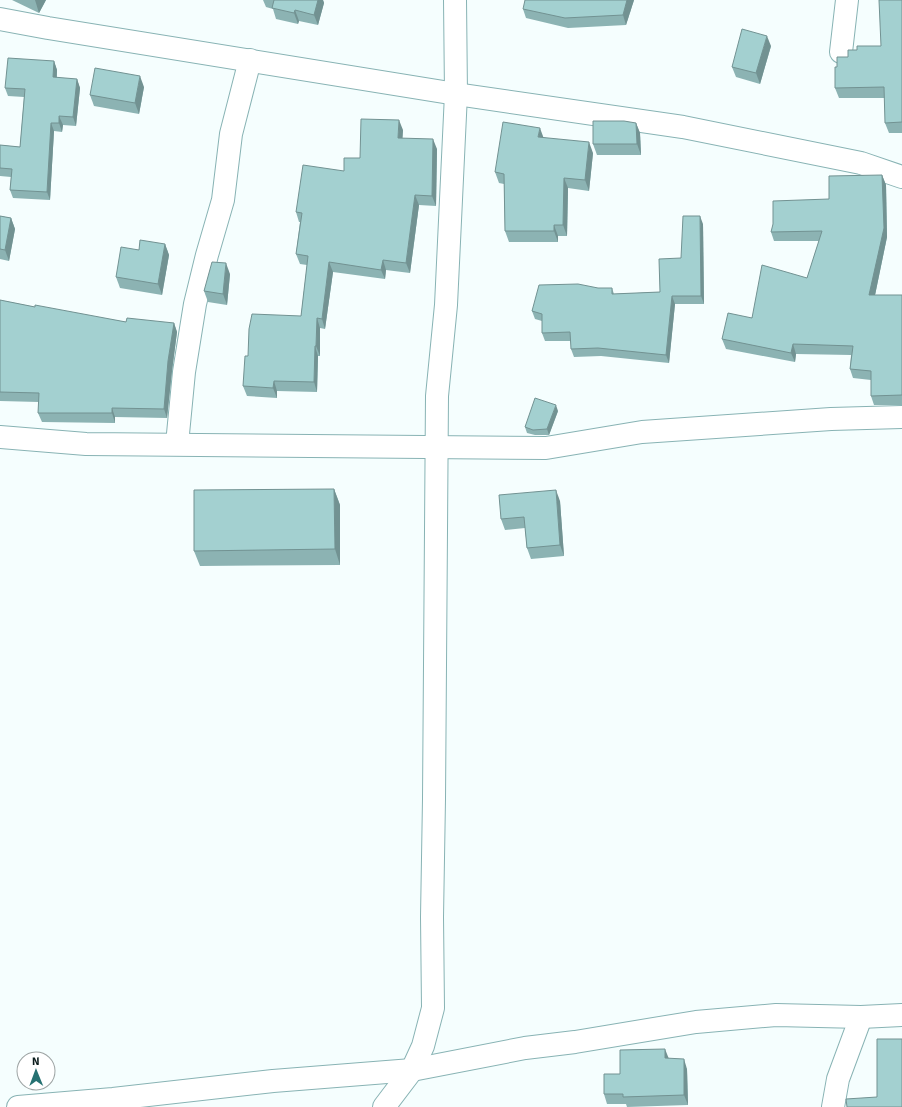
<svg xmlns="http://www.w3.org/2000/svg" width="902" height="1107" viewBox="0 0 902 1107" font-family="Signika,sans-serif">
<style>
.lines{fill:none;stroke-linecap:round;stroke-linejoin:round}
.minor-casing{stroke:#88b3b4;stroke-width:24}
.minor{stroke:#fff;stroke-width:22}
.wall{fill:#8cb3b3}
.shaded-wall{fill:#729292}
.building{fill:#a3d0d0;stroke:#729292}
</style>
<rect width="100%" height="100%" fill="#f5fefe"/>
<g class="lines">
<defs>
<g id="minor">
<path d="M 0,19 L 48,28 L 456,94 L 683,127 L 861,163 L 902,177"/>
<path d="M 841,52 L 847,0"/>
<path d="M 0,437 L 86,444 L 546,448 L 642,432 L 831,419 L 902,417"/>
<path d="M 177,444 L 184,372 L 195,304 L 207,255 L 223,200 L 231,134 L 250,60"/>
<path d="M 18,1107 L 113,1099 L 273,1081 L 412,1070 L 525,1048 L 575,1042 L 696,1022 L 776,1015 L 861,1017 L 902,1015"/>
<path d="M 384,1107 L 412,1070 L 423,1046 L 433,1008 L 432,917 L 434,799 L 437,396 L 446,305 L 456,94 L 455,0"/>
<path d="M 833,1107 L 838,1079 L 861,1017"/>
</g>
</defs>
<use href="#minor" class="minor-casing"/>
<use href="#minor" class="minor"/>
</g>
<g class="wall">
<path d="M 12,0 L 46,0 L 39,13 Z"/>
<path d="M 263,0 L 323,0 L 324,3 L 318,25 L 299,21 L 298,24 L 276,19 L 273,9 L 266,7 Z"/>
<path d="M 634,0 L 626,25 L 568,28 L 526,18 L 523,9 Z"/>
<path d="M 902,0 L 902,133 L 889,133 L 885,123 L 885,98 L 839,98 L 835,88 L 837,67 L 857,50 L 881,46 Z"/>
<path d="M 771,46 L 760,84 L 736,77 L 732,67 Z"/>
<path d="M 54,61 L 57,70 L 57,78 L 77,79 L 80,88 L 76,126 L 63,125 L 62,132 L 54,131 L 50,200 L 13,198 L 10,190 L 11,177 L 0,176 L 0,145 L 20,147 L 24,97 L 8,96 L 5,88 Z"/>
<path d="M 144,87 L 139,114 L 94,106 L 90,95 Z"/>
<path d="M 636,123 L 640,133 L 641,155 L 597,155 L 593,144 Z"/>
<path d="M 403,130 L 402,138 L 437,149 L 436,206 L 419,205 L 410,273 L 386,270 L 385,279 L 333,272 L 325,329 L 320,328 L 320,356 L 318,356 L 317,392 L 277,391 L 277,398 L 247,396 L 243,386 L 248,356 L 301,316 L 307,265 L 300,264 L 296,254 L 300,222 L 299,222 L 296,212 L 360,158 Z"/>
<path d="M 543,137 L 593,153 L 589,191 L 568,188 L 567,236 L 558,236 L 558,242 L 509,242 L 505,231 L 504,184 L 499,183 L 495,172 Z"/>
<path d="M 882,175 L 886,185 L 887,237 L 875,295 L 902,295 L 902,405 L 874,405 L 871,396 L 871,380 L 853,378 L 850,369 L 851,355 L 796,354 L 795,362 L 726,349 L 722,339 L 807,278 L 819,241 L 774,241 L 771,232 L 829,199 Z"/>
<path d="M 0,216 L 11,218 L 15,229 L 9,261 L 0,259 Z"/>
<path d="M 703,224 L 704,304 L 675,304 L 669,363 L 601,356 L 574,357 L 571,349 L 571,341 L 545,341 L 542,333 L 542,321 L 535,319 L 532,311 L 598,288 L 612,288 L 614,294 L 660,292 Z"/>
<path d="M 165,244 L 169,255 L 162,295 L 120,288 L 116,277 L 139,250 Z"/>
<path d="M 230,274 L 227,305 L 208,302 L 204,291 Z"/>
<path d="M 0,300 L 35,307 L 126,322 L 174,323 L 177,332 L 172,371 L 167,418 L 115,417 L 115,423 L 42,422 L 38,413 L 39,402 L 0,401 Z"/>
<path d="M 558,411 L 549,435 L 535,435 L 527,433 L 525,427 Z"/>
<path d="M 334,489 L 340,505 L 340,565 L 200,566 L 194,551 Z"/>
<path d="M 560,501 L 564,556 L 531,559 L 527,548 L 525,528 L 505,530 L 501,519 Z"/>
<path d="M 668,1059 L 687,1069 L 688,1105 L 627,1107 L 626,1104 L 607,1104 L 604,1094 L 620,1074 Z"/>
</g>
<g class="shaded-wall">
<path d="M 35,0 L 46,0 L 39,13 Z"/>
<path d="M 317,0 L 323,0 L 324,3 L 318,25 L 314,15 Z"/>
<path d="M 627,0 L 634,0 L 626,25 L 623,15 Z"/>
<path d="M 295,10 L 299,21 L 298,24 L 294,13 Z"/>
<path d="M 767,36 L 771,46 L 760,84 L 756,73 Z"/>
<path d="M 54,61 L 57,70 L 56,86 L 53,77 Z"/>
<path d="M 140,76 L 144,87 L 139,114 L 135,103 Z"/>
<path d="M 77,79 L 80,88 L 76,126 L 73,117 Z"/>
<path d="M 59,116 L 63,125 L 62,132 L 59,123 Z"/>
<path d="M 399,120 L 403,130 L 402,148 L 398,138 Z"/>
<path d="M 51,123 L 54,131 L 50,200 L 47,192 Z"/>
<path d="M 636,123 L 640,133 L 641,155 L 637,144 Z"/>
<path d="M 540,128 L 544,139 L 538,137 Z"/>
<path d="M 433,139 L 437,149 L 436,206 L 432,196 Z"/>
<path d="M 589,142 L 593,153 L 589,191 L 585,180 Z"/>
<path d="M 882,175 L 886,185 L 887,237 L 873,305 L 869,295 Z"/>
<path d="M 564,178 L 568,188 L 567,236 L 563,225 Z"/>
<path d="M 415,195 L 419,205 L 410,273 L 406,263 Z"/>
<path d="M 700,216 L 703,224 L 704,304 L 701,296 Z"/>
<path d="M 11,218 L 15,229 L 9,261 L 5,250 Z"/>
<path d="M 554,225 L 558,236 L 558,242 L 554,231 Z"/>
<path d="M 165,244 L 169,255 L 162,295 L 158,284 Z"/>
<path d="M 383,260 L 386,270 L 385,279 L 381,270 Z"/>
<path d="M 329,262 L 333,272 L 325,329 L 322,319 Z"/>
<path d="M 226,263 L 230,274 L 227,305 L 223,294 Z"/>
<path d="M 672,296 L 675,304 L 669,363 L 666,355 Z"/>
<path d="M 317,318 L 320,328 L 320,356 L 316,346 Z"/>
<path d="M 174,323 L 177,332 L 172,371 L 167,418 L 164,409 L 168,361 Z"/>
<path d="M 793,344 L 796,354 L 795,362 L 791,353 Z"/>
<path d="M 315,346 L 318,356 L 317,392 L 314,382 Z"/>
<path d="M 274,381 L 277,391 L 277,398 L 273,388 Z"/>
<path d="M 556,405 L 558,411 L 549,435 L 547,429 Z"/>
<path d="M 112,408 L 115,417 L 115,423 L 112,413 Z"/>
<path d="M 334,489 L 340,505 L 340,565 L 335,549 Z"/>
<path d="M 556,490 L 560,501 L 564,556 L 560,545 Z"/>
<path d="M 665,1049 L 669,1059 L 665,1058 Z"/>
<path d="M 684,1059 L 687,1069 L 688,1105 L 684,1095 Z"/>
</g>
<g class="building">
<path d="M 274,0 L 318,0 L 314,15 L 295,10 L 294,13 L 272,8 Z"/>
<path d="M 525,0 L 627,0 L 623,15 L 565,18 L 523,9 Z"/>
<path d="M 879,0 L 902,0 L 902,122 L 885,123 L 884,87 L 835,88 L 835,67 L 837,67 L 837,57 L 848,57 L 848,50 L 857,50 L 857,46 L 881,46 Z"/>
<path d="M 742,29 L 767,36 L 756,73 L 732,67 Z"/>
<path d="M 8,58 L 54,61 L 53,77 L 77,79 L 73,117 L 59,116 L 59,123 L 51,123 L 47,192 L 10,190 L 12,169 L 0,168 L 0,145 L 20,147 L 25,89 L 5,88 Z"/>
<path d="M 95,68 L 140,76 L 135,103 L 90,95 Z"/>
<path d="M 361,119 L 399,120 L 398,138 L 433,139 L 432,196 L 415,195 L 406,263 L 383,260 L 381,270 L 329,262 L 322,319 L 317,318 L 316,346 L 315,346 L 314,382 L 274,381 L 273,388 L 243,386 L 245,356 L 248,356 L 249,329 L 252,314 L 301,316 L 308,256 L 296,254 L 302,213 L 296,212 L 303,165 L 344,171 L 344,158 L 360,158 Z"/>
<path d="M 593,121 L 624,121 L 636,123 L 637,144 L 593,144 Z"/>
<path d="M 503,122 L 540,128 L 538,137 L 589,142 L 585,180 L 564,178 L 563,225 L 554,225 L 554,231 L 505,231 L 504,174 L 495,172 Z"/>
<path d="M 882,175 L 884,228 L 869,295 L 902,295 L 902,395 L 871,396 L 871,371 L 850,369 L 853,346 L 793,344 L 791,353 L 722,339 L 728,313 L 752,318 L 762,265 L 807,278 L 822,231 L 771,232 L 773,224 L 773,201 L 829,199 L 829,176 Z"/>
<path d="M 0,216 L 11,218 L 5,250 L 0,249 Z"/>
<path d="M 683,216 L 700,216 L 701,296 L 672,296 L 666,355 L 598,348 L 571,349 L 570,332 L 542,333 L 542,314 L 532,311 L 539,285 L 578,284 L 598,288 L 612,288 L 612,294 L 660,292 L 659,259 L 681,258 Z"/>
<path d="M 140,240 L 165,244 L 158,284 L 116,277 L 121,247 L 139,250 Z"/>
<path d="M 212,262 L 226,263 L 223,294 L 204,291 Z"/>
<path d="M 0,300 L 35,307 L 35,305 L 126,322 L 127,318 L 174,323 L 168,361 L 164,409 L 112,408 L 112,413 L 38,413 L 39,393 L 0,392 Z"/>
<path d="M 535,398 L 556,405 L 547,429 L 533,430 L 525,427 Z"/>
<path d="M 334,489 L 335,549 L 194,551 L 194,490 Z"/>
<path d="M 556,490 L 560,545 L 527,548 L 524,517 L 501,519 L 499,495 Z"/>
<path d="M 877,1039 L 902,1039 L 902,1107 L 847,1107 L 846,1099 L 877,1097 Z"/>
<path d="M 665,1049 L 665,1058 L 684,1059 L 684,1095 L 623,1097 L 623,1094 L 604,1094 L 604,1074 L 620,1074 L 620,1050 Z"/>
</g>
<g transform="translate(36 1071) rotate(359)"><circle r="19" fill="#ffffff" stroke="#9da4a4"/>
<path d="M0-3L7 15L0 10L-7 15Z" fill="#267172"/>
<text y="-6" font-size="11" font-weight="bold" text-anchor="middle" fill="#0b1c1c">N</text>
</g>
</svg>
